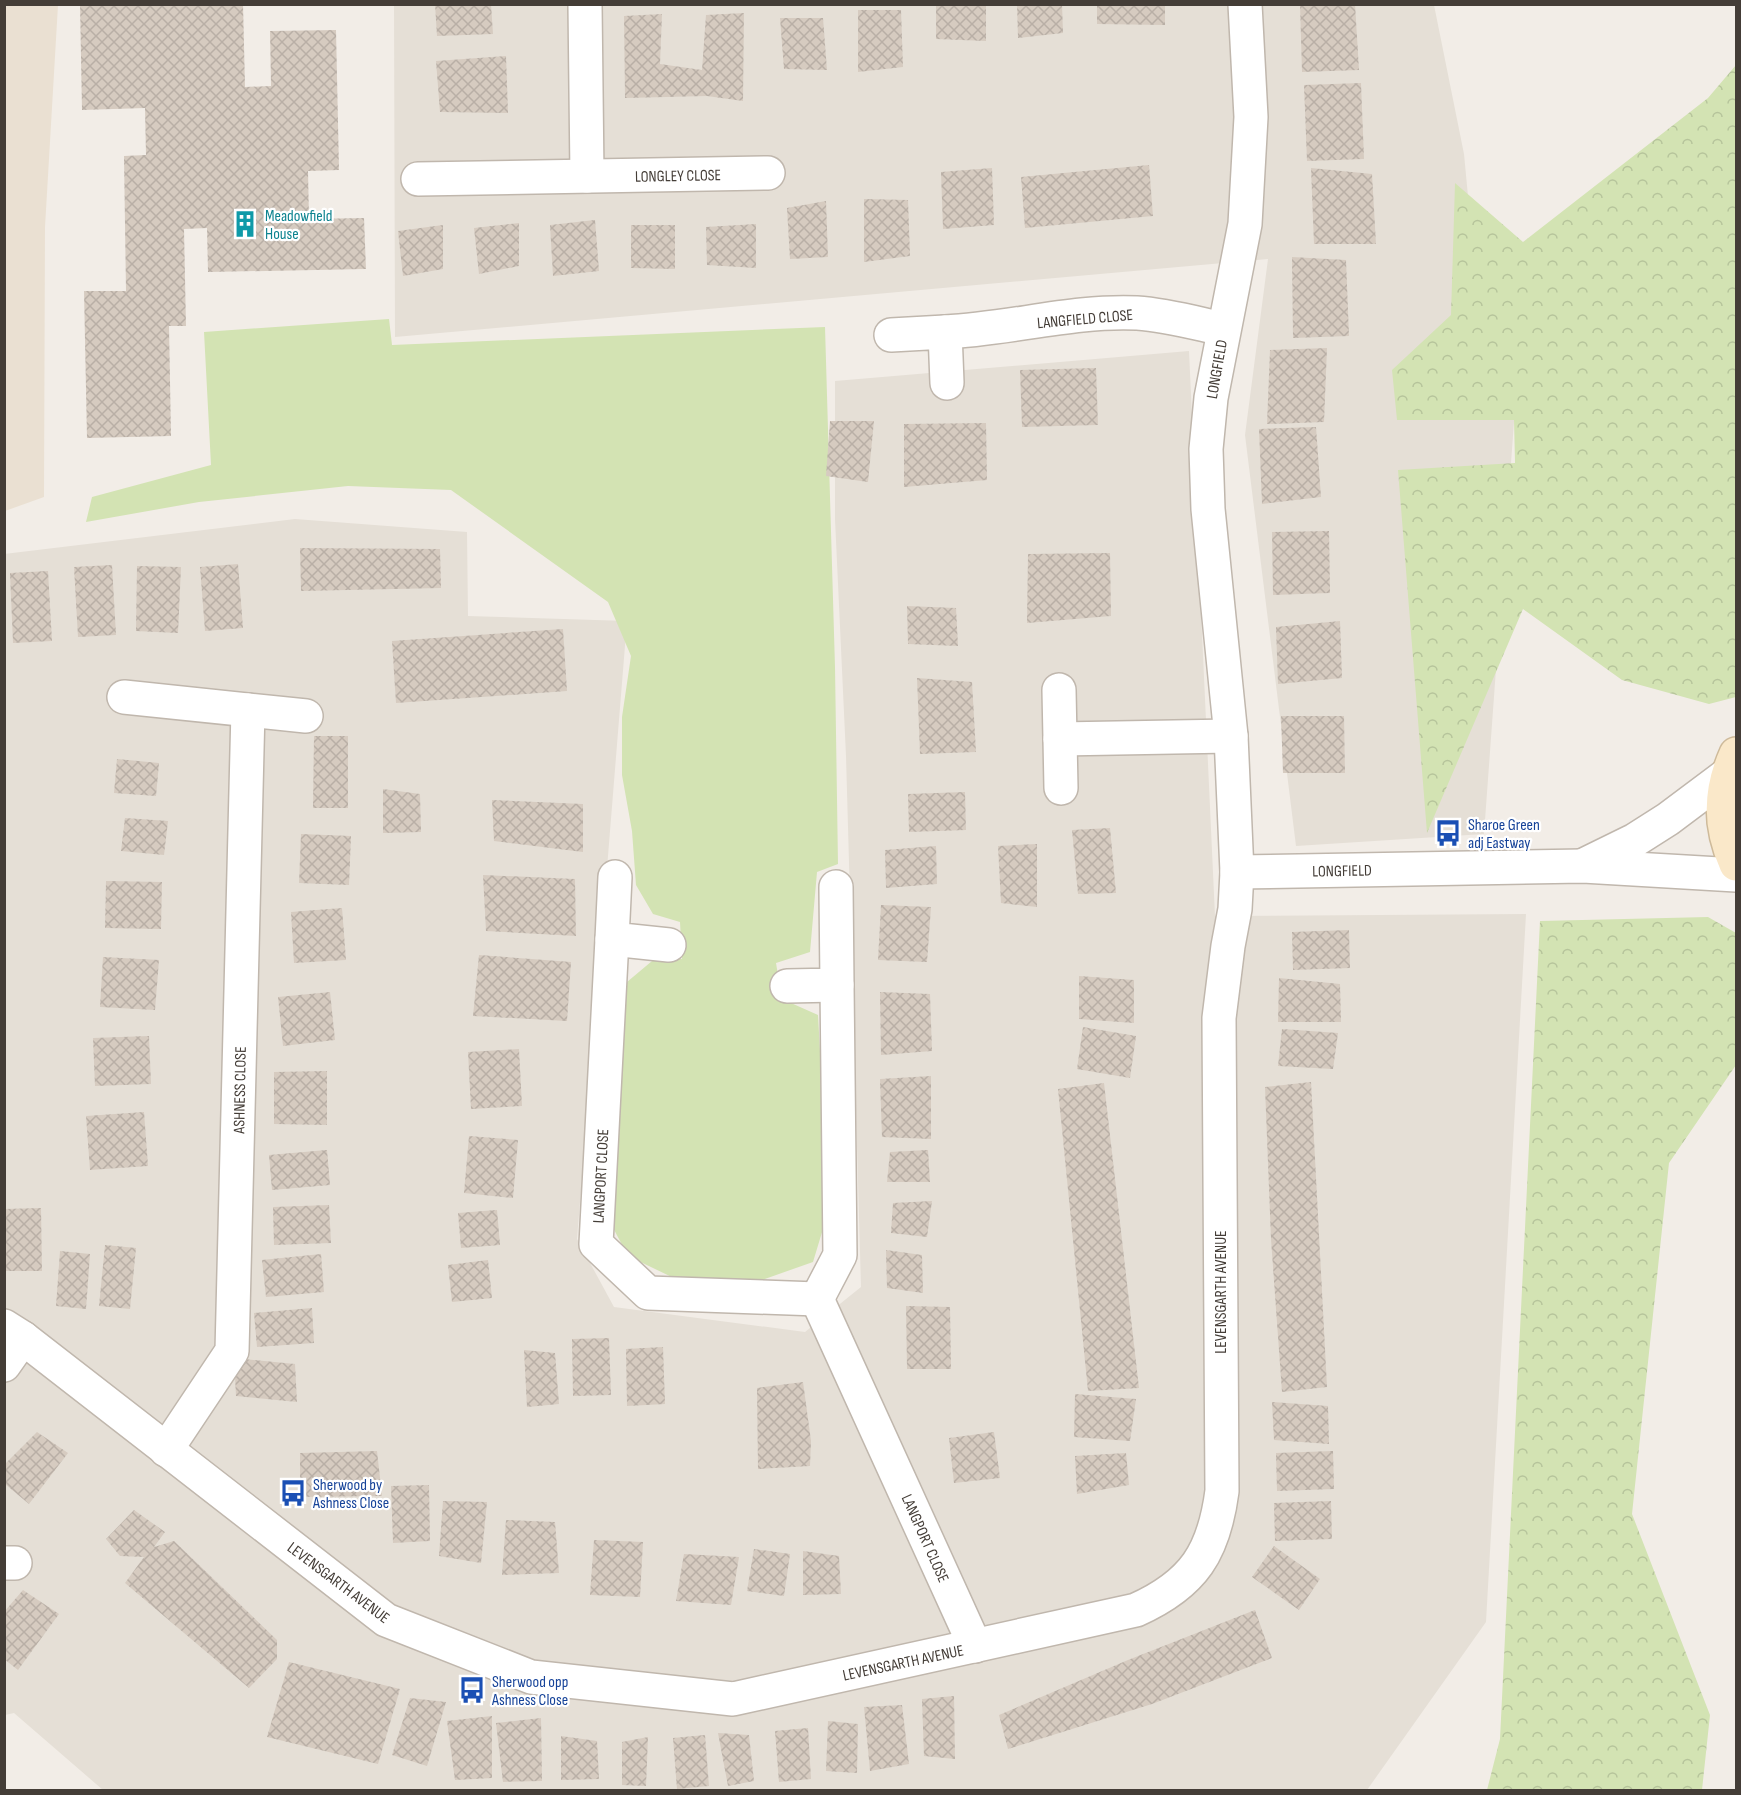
<svg xmlns="http://www.w3.org/2000/svg" width="1741" height="1795" viewBox="0 0 1741 1795" font-family="'Sofia Sans Condensed',sans-serif">
<style>
.residential{fill:#e5dfd6}
.education{fill:#eae0d2}
.forest{fill:url(#forest-crowns)}
.park{fill:#d3e3b3}
.building{fill:url(#building-cross-hatch)}
.lines{fill:none;stroke-linecap:round;stroke-linejoin:round}
.minor-casing{stroke:#c0b7ad;stroke-width:36}
.secondary-casing{stroke:#ceba9a;stroke-width:36}
.minor{stroke:#fff;stroke-width:33}
.secondary{stroke:#fae8c9;stroke-width:33}
.labels{text-anchor:middle;stroke-width:4.5;stroke-linejoin:round;paint-order:stroke}
.street-label{font-size:16px;fill:#443d37;stroke:#fff}
.culture-label{font-size:16px;fill:#0d838f;stroke:#fff;text-anchor:start}
.transit-label{font-size:16px;fill:#164399;stroke:#fff;text-anchor:start}
</style>
<defs>
<pattern id="forest-crowns" width="20" height="18" patternUnits="userSpaceOnUse" patternTransform="scale(1.5)"><rect width="20" height="18" fill="#d3e3b3"/><path d="M2 6a3 3 0 1 1 6 0M12 15a3 3 0 1 1 6 0" fill="none" stroke="#b6c49b"/></pattern>
<pattern id="building-cross-hatch" width="8" height="8" patternUnits="userSpaceOnUse" patternTransform="scale(1.5)"><rect width="8" height="8" fill="#d6cbc0"/><path d="M0 0l8 8M0 8l8-8" fill="none" stroke="#b9afa6"/></pattern>
</defs>
<rect width="100%" height="100%" fill="#f2ede7"/>
<g class="residential">
<path d="M 394,5 L 1434,5 L 1464,154 L 1476,280 L 1522,312 L 1484,834 L 1296,846 L 1245,435 L 1268,259 L 395,337 Z"/>
<path d="M 1189,351 L 1215,916 L 1526,914 L 1486,1622 L 1367,1790 L 103,1790 L 14,1713 L 5,1715 L 4,554 L 295,519 L 467,532 L 468,616 L 627,621 L 577,1239 L 614,1307 L 805,1332 L 861,1287 L 846,756 L 835,519 L 835,381 Z"/>
</g>
<path class="education" d="M 5,4 L 58,5 L 45,227 L 44,497 L 5,511 Z"/>
<g class="forest">
<path d="M 1736,65 L 1736,697 L 1709,704 L 1622,680 L 1523,609 L 1427,833 L 1398,470 L 1515,463 L 1514,420 L 1397,420 L 1392,370 L 1451,315 L 1455,183 L 1523,242 L 1708,98 Z"/>
<path d="M 1708,917 L 1736,933 L 1736,1065 L 1669,1163 L 1632,1514 L 1710,1715 L 1702,1790 L 1487,1790 L 1500,1739 L 1540,921 Z"/>
</g>
<path class="park" d="M 389,319 L 392,345 L 825,327 L 835,667 L 838,864 L 817,872 L 810,952 L 776,963 L 782,999 L 818,1015 L 829,1209 L 813,1262 L 759,1281 L 678,1280 L 628,1256 L 611,1224 L 621,1051 L 627,982 L 658,956 L 682,959 L 680,922 L 653,914 L 636,885 L 632,831 L 622,775 L 622,717 L 631,656 L 608,602 L 451,490 L 348,486 L 199,502 L 86,522 L 92,497 L 211,465 L 204,332 Z"/>
<g class="building">
<path d="M 80,4 L 243,4 L 245,87 L 271,86 L 270,31 L 336,30 L 339,170 L 308,171 L 309,219 L 364,218 L 366,269 L 208,272 L 207,228 L 184,229 L 186,326 L 169,326 L 171,436 L 87,438 L 84,291 L 126,291 L 124,156 L 146,155 L 145,108 L 82,110 Z"/>
<path d="M 435,4 L 491,4 L 493,34 L 437,36 Z"/>
<path d="M 936,4 L 986,4 L 986,41 L 936,39 Z"/>
<path d="M 1017,4 L 1062,4 L 1063,33 L 1018,38 Z"/>
<path d="M 1097,4 L 1165,4 L 1165,25 L 1097,24 Z"/>
<path d="M 1300,4 L 1355,4 L 1359,70 L 1302,72 Z"/>
<path d="M 858,10 L 901,10 L 903,67 L 858,72 Z"/>
<path d="M 744,13 L 743,101 L 707,96 L 625,98 L 624,16 L 662,14 L 660,64 L 702,70 L 706,15 Z"/>
<path d="M 780,18 L 823,18 L 827,70 L 784,69 Z"/>
<path d="M 506,56 L 508,113 L 440,112 L 436,61 Z"/>
<path d="M 1361,83 L 1364,159 L 1307,161 L 1304,85 Z"/>
<path d="M 1149,165 L 1153,216 L 1025,228 L 1021,177 Z"/>
<path d="M 992,168 L 994,225 L 943,229 L 941,172 Z"/>
<path d="M 1311,168 L 1372,174 L 1376,244 L 1314,244 Z"/>
<path d="M 864,199 L 908,200 L 910,256 L 864,262 Z"/>
<path d="M 826,201 L 828,257 L 790,259 L 787,208 Z"/>
<path d="M 595,220 L 599,271 L 553,276 L 550,225 Z"/>
<path d="M 519,223 L 519,266 L 479,274 L 474,228 Z"/>
<path d="M 756,224 L 756,268 L 707,265 L 706,227 Z"/>
<path d="M 443,225 L 443,269 L 403,276 L 398,231 Z"/>
<path d="M 631,225 L 675,225 L 675,269 L 631,268 Z"/>
<path d="M 1292,257 L 1346,260 L 1349,336 L 1293,338 Z"/>
<path d="M 1327,348 L 1324,422 L 1267,424 L 1270,350 Z"/>
<path d="M 1096,368 L 1098,425 L 1022,427 L 1020,370 Z"/>
<path d="M 830,421 L 874,421 L 868,482 L 826,476 Z"/>
<path d="M 986,423 L 987,480 L 904,487 L 904,424 Z"/>
<path d="M 1316,427 L 1321,497 L 1262,504 L 1259,429 Z"/>
<path d="M 1329,531 L 1330,593 L 1273,595 L 1272,532 Z"/>
<path d="M 300,548 L 440,549 L 441,588 L 301,591 Z"/>
<path d="M 1110,553 L 1111,616 L 1027,623 L 1028,554 Z"/>
<path d="M 238,564 L 243,628 L 205,631 L 200,567 Z"/>
<path d="M 112,565 L 116,635 L 78,637 L 74,567 Z"/>
<path d="M 137,566 L 181,567 L 178,633 L 136,631 Z"/>
<path d="M 48,571 L 52,641 L 13,643 L 10,573 Z"/>
<path d="M 907,606 L 956,608 L 958,646 L 908,644 Z"/>
<path d="M 1340,621 L 1342,678 L 1278,684 L 1276,627 Z"/>
<path d="M 563,629 L 567,691 L 396,703 L 392,641 Z"/>
<path d="M 917,678 L 972,682 L 976,752 L 920,754 Z"/>
<path d="M 1281,716 L 1344,716 L 1345,773 L 1283,773 Z"/>
<path d="M 314,736 L 348,736 L 348,808 L 313,808 Z"/>
<path d="M 117,759 L 159,763 L 156,796 L 114,793 Z"/>
<path d="M 383,789 L 420,794 L 421,832 L 383,833 Z"/>
<path d="M 965,792 L 966,830 L 909,832 L 908,794 Z"/>
<path d="M 492,800 L 583,804 L 583,852 L 494,841 Z"/>
<path d="M 125,818 L 168,821 L 164,855 L 121,851 Z"/>
<path d="M 1110,828 L 1116,893 L 1078,894 L 1072,830 Z"/>
<path d="M 301,834 L 351,836 L 349,885 L 299,883 Z"/>
<path d="M 1037,844 L 1037,907 L 1001,903 L 998,846 Z"/>
<path d="M 936,846 L 937,884 L 886,888 L 885,850 Z"/>
<path d="M 483,875 L 575,879 L 576,936 L 486,931 Z"/>
<path d="M 106,881 L 162,882 L 161,929 L 105,928 Z"/>
<path d="M 881,905 L 931,907 L 927,962 L 878,960 Z"/>
<path d="M 342,908 L 346,960 L 294,963 L 291,912 Z"/>
<path d="M 1349,930 L 1350,968 L 1293,970 L 1292,932 Z"/>
<path d="M 479,955 L 571,962 L 567,1021 L 473,1016 Z"/>
<path d="M 103,957 L 159,960 L 155,1010 L 100,1007 Z"/>
<path d="M 1079,976 L 1134,980 L 1134,1023 L 1079,1019 Z"/>
<path d="M 1279,978 L 1340,984 L 1341,1022 L 1278,1022 Z"/>
<path d="M 330,992 L 335,1040 L 283,1046 L 278,997 Z"/>
<path d="M 880,992 L 930,994 L 932,1051 L 881,1055 Z"/>
<path d="M 1083,1027 L 1136,1036 L 1130,1078 L 1077,1069 Z"/>
<path d="M 1282,1029 L 1338,1033 L 1333,1069 L 1278,1066 Z"/>
<path d="M 149,1036 L 151,1084 L 95,1086 L 93,1038 Z"/>
<path d="M 519,1049 L 522,1106 L 471,1109 L 468,1052 Z"/>
<path d="M 327,1071 L 327,1125 L 274,1124 L 274,1072 Z"/>
<path d="M 931,1076 L 931,1139 L 882,1137 L 880,1079 Z"/>
<path d="M 1311,1082 L 1327,1387 L 1282,1392 L 1271,1239 L 1265,1087 Z"/>
<path d="M 1104,1083 L 1139,1388 L 1088,1391 L 1058,1089 Z"/>
<path d="M 144,1112 L 148,1166 L 90,1170 L 86,1116 Z"/>
<path d="M 469,1136 L 518,1140 L 513,1198 L 464,1193 Z"/>
<path d="M 327,1150 L 330,1185 L 272,1190 L 269,1155 Z"/>
<path d="M 928,1150 L 930,1182 L 887,1182 L 890,1152 Z"/>
<path d="M 932,1201 L 927,1237 L 891,1233 L 893,1203 Z"/>
<path d="M 329,1205 L 331,1243 L 274,1245 L 273,1207 Z"/>
<path d="M 41,1208 L 42,1271 L 4,1271 L 4,1209 Z"/>
<path d="M 497,1210 L 500,1245 L 461,1248 L 458,1213 Z"/>
<path d="M 105,1245 L 136,1248 L 130,1309 L 99,1306 Z"/>
<path d="M 886,1250 L 922,1255 L 923,1293 L 887,1288 Z"/>
<path d="M 60,1251 L 90,1254 L 86,1309 L 56,1306 Z"/>
<path d="M 321,1254 L 324,1292 L 266,1297 L 262,1260 Z"/>
<path d="M 488,1260 L 492,1298 L 452,1302 L 448,1265 Z"/>
<path d="M 906,1306 L 950,1307 L 951,1369 L 907,1369 Z"/>
<path d="M 312,1308 L 314,1343 L 257,1347 L 254,1313 Z"/>
<path d="M 609,1338 L 611,1395 L 573,1396 L 572,1339 Z"/>
<path d="M 663,1347 L 665,1404 L 627,1406 L 626,1349 Z"/>
<path d="M 524,1350 L 555,1353 L 559,1404 L 527,1407 Z"/>
<path d="M 234,1358 L 295,1364 L 297,1402 L 236,1396 Z"/>
<path d="M 803,1382 L 811,1441 L 810,1466 L 758,1469 L 757,1388 Z"/>
<path d="M 1075,1394 L 1136,1399 L 1130,1441 L 1074,1437 Z"/>
<path d="M 1272,1402 L 1328,1406 L 1329,1444 L 1274,1440 Z"/>
<path d="M 37,1432 L 68,1453 L 29,1504 L 5,1484 L 5,1464 Z"/>
<path d="M 994,1432 L 1000,1478 L 954,1483 L 949,1438 Z"/>
<path d="M 377,1451 L 382,1496 L 300,1497 L 300,1453 Z"/>
<path d="M 1333,1451 L 1334,1489 L 1277,1491 L 1276,1453 Z"/>
<path d="M 1126,1453 L 1129,1485 L 1077,1494 L 1075,1456 Z"/>
<path d="M 429,1485 L 430,1541 L 393,1543 L 391,1486 Z"/>
<path d="M 443,1501 L 487,1502 L 481,1563 L 439,1556 Z"/>
<path d="M 1331,1501 L 1332,1539 L 1275,1541 L 1274,1503 Z"/>
<path d="M 134,1510 L 165,1532 L 154,1547 L 174,1541 L 277,1640 L 277,1659 L 249,1688 L 125,1583 L 144,1557 L 120,1556 L 106,1539 Z"/>
<path d="M 506,1520 L 555,1522 L 559,1573 L 502,1575 Z"/>
<path d="M 594,1540 L 643,1542 L 640,1597 L 590,1595 Z"/>
<path d="M 1274,1546 L 1320,1579 L 1299,1610 L 1252,1577 Z"/>
<path d="M 754,1549 L 790,1554 L 784,1596 L 747,1591 Z"/>
<path d="M 803,1551 L 839,1556 L 841,1594 L 803,1595 Z"/>
<path d="M 684,1554 L 739,1557 L 731,1605 L 676,1601 Z"/>
<path d="M 23,1590 L 59,1614 L 18,1670 L 4,1659 L 4,1612 Z"/>
<path d="M 1255,1610 L 1272,1658 L 1152,1704 L 1008,1749 L 999,1715 L 1128,1660 Z"/>
<path d="M 289,1662 L 400,1689 L 378,1764 L 267,1737 Z"/>
<path d="M 954,1696 L 955,1759 L 924,1756 L 922,1699 Z"/>
<path d="M 410,1698 L 446,1702 L 427,1766 L 392,1755 Z"/>
<path d="M 902,1705 L 909,1764 L 870,1771 L 864,1707 Z"/>
<path d="M 492,1716 L 492,1778 L 455,1780 L 447,1721 Z"/>
<path d="M 541,1718 L 542,1781 L 503,1782 L 496,1723 Z"/>
<path d="M 828,1721 L 858,1724 L 857,1773 L 826,1771 Z"/>
<path d="M 808,1728 L 811,1779 L 779,1782 L 775,1731 Z"/>
<path d="M 718,1733 L 749,1735 L 754,1781 L 728,1786 Z"/>
<path d="M 705,1735 L 709,1786 L 677,1789 L 673,1738 Z"/>
<path d="M 561,1736 L 597,1741 L 599,1779 L 561,1780 Z"/>
<path d="M 648,1737 L 646,1786 L 622,1785 L 622,1742 Z"/>
</g>
<g class="lines">
<defs>
<g id="minor">
<path d="M 585,4 L 587,176"/>
<path d="M 418,179 L 768,173"/>
<path d="M 945,332 C 1010,329 1073,310 1137,313 C 1167,315 1195,323 1223,329"/>
<path d="M 891,335 L 945,332 L 947,383"/>
<path d="M 1059,690 L 1061,788"/>
<path d="M 124,697 L 306,716"/>
<path d="M 1060,739 L 1231,736"/>
<path d="M 1584,865 L 1635,840 L 1668,819 L 1728,774"/>
<path d="M 1237,872 L 1583,866 L 1736,875"/>
<path d="M 615,877 L 612,939 L 669,945"/>
<path d="M 612,939 L 596,1244 L 648,1293 L 817,1299 L 840,1255 L 837,985"/>
<path d="M 787,986 L 837,985 L 836,887"/>
<path d="M 817,1299 L 975,1646"/>
<path d="M 4,1326 L 23,1338 L 386,1620 L 531,1677 L 733,1699 L 1136,1610 C 1194,1584 1214,1552 1222,1491 L 1219,1018 L 1228,946 L 1235,909 L 1237,872 L 1231,736 L 1208,509 L 1206,449 L 1211,398 L 1245,224 L 1251,117 L 1245,4"/>
<path d="M 4,1365 L 23,1338"/>
<path d="M 166,1450 L 232,1351 L 248,710"/>
<path d="M 4,1563 L 15,1563"/>
</g>
<path id="secondary" d="M 1736,754 C 1719,792 1719,826 1736,864"/>
</defs>
<use href="#minor" class="minor-casing"/>
<use href="#secondary" class="secondary-casing"/>
<use href="#minor" class="minor"/>
<use href="#secondary" class="secondary"/>
</g>
<defs>
<symbol id="building-bare" viewBox="-9 -9 18 18"><path d="M-4-6H4V6H1V3H-1V6H-4ZM-2.5-4.3h1.7v1.8h-1.7ZM.8-4.3h1.7v1.8H.8ZM-2.5-1h1.7V.8h-1.7ZM.8-1h1.7V.8H.8Z" fill="#0f9aa8" stroke="#fff" stroke-width="2.5" paint-order="stroke"/></symbol>
<symbol id="bus-bare" viewBox="-9 -9 18 18"><path d="M-5-6H5V4H4V6H2V4H-2V6H-4V4H-5ZM-3.5-4V0h7V-4ZM-3.5 1.2v1.5H-2V1.2ZM2 1.2v1.5H3.5V1.2Z" fill="#1a4fb4" stroke="#fff" stroke-width="2.5" paint-order="stroke"/></symbol>
</defs>
<g fill-rule="evenodd">
<use href="#building-bare" x="226" y="205" width="38" height="38"/>
<use href="#bus-bare" x="1429" y="814" width="38" height="38"/>
<use href="#bus-bare" x="274" y="1474" width="38" height="38"/>
<use href="#bus-bare" x="453" y="1671" width="38" height="38"/>
</g>
<g class="labels">
<g class="street-label">
<text transform="translate(678 175) rotate(-1)" y="6">LONGLEY CLOSE</text>
<text transform="translate(1085 318) rotate(-5)" y="6">LANGFIELD CLOSE</text>
<text transform="translate(1216 369) rotate(-80)" y="6">LONGFIELD</text>
<text transform="translate(1342 870) rotate(-1)" y="6">LONGFIELD</text>
<text transform="translate(239 1090) rotate(-89)" y="6">ASHNESS CLOSE</text>
<text transform="translate(600 1176) rotate(-87)" y="6">LANGPORT CLOSE</text>
<text transform="translate(1220 1292) rotate(-90)" y="6">LEVENSGARTH AVENUE</text>
<text transform="translate(926 1538) rotate(66)" y="6">LANGPORT CLOSE</text>
<text transform="translate(339 1582) rotate(37)" y="6">LEVENSGARTH AVENUE</text>
<text transform="translate(903 1662) rotate(-12)" y="6">LEVENSGARTH AVENUE</text>
</g>
<g class="culture-label">
<text x="265" y="221">Meadowfield<tspan x="265" dy="18">House</tspan></text>
</g>
<g class="transit-label">
<text x="1468" y="830">Sharoe Green<tspan x="1468" dy="18">adj Eastway</tspan></text>
<text x="313" y="1490">Sherwood by<tspan x="313" dy="18">Ashness Close</tspan></text>
<text x="492" y="1687">Sherwood opp<tspan x="492" dy="18">Ashness Close</tspan></text>
</g>
</g>
<rect width="1741" height="1795" fill="none" stroke="#443d37" stroke-width="12"/>
</svg>
